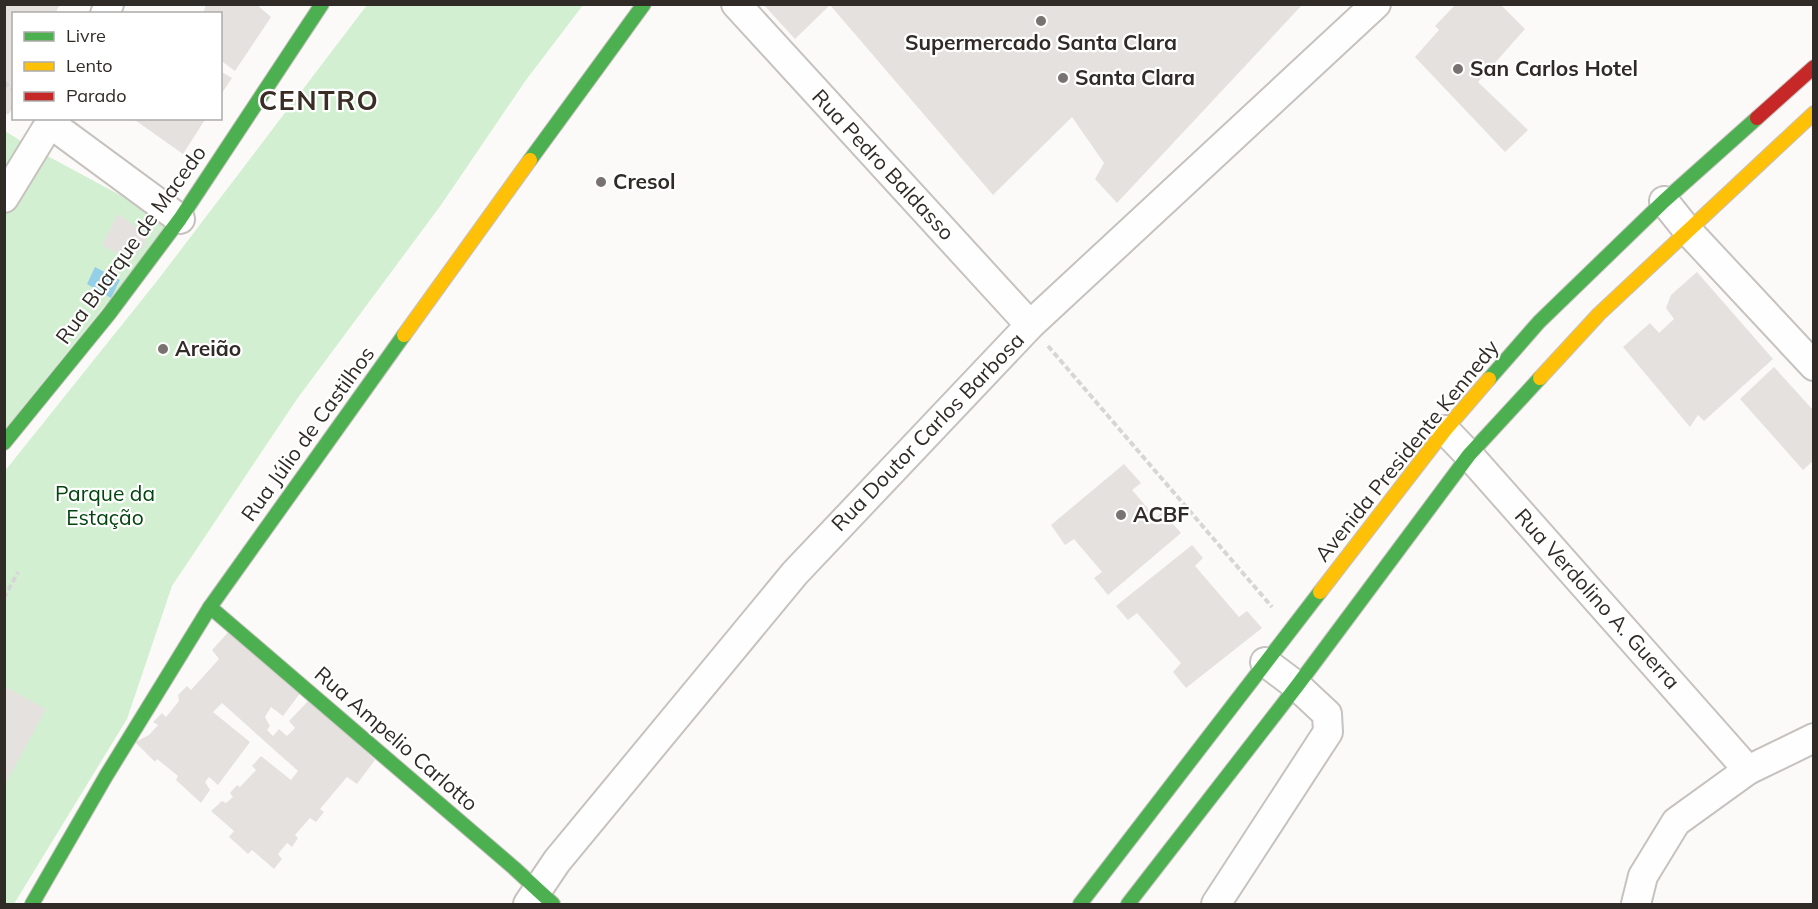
<svg xmlns="http://www.w3.org/2000/svg" width="1818" height="909" viewBox="0 0 1818 909" font-family="Mulish,sans-serif">
<style>
.green{fill:#d2f0d1}
.water{fill:#93d0e8}
.building{fill:#e5e1de}
.lines{fill:none;stroke-linecap:round;stroke-linejoin:round}
.street-casing{stroke:#c6c2bf;stroke-width:32}
.fast-casing{stroke:#c6c2bf;stroke-width:16}
.slow-casing{stroke:#c6c2bf;stroke-width:16}
.jam-casing{stroke:#c6c2bf;stroke-width:16}
.path{stroke:#d7d6d6;stroke-width:4;stroke-dasharray:6 3;stroke-linecap:butt}
.street{stroke:#fffefe;stroke-width:28}
.fast{stroke:#4caf50;stroke-width:14}
.slow{stroke:#ffc107;stroke-width:14}
.jam{stroke:#c62828;stroke-width:14}
.poi-dot{fill:#787370;stroke:#fff;stroke-width:2}
.labels{text-anchor:middle;stroke-width:4.5;stroke-linejoin:round;paint-order:stroke}
.poi-label{font-size:21px;font-weight:bold;fill:#312b27;stroke:#fff;text-anchor:start}
.street-label{font-size:21px;fill:#312b27;stroke:#fff}
.park-label{font-size:21px;fill:#03440f;stroke:#fff}
.district-label{font-size:27px;font-weight:bold;letter-spacing:1.5px;fill:#392d24;stroke:#fff}
</style>
<rect width="100%" height="100%" fill="#fcfaf8"/>
<g class="green">
<path d="M 367,5 L 583,5 L 526,80 L 441,205 L 297,399 L 172,586 L 127,719 L 14,904 L 4,904 L 4,472 L 157,281 Z"/>
<path d="M 5,131 L 29,146 L 172,223 L 5,429 Z"/>
</g>
<path class="water" d="M 95,267 L 120,280 L 111,298 L 87,284 Z"/>
<g class="building">
<path d="M 4,4 L 60,4 L 55,14 L 14,14 L 14,106 L 8,115 L 4,112 Z"/>
<path d="M 206,4 L 256,4 L 271,17 L 235,71 L 220,60 L 220,14 L 203,14 Z"/>
<path d="M 763,4 L 1303,4 L 1117,203 L 1095,179 L 1104,163 L 1072,117 L 993,195 L 830,5 L 795,39 Z"/>
<path d="M 1456,4 L 1500,4 L 1525,29 L 1478,82 L 1528,130 L 1505,152 L 1415,57 L 1439,30 L 1435,26 Z"/>
<path d="M 220,71 L 232,78 L 220,96 Z"/>
<path d="M 132,118 L 206,118 L 183,154 Z"/>
<path d="M 118,214 L 141,230 L 145,237 L 146,244 L 135,256 L 124,257 L 102,245 Z"/>
<path d="M 1697,272 L 1773,359 L 1704,421 L 1698,415 L 1690,427 L 1623,347 L 1650,323 L 1659,333 L 1674,319 L 1666,308 L 1671,295 Z"/>
<path d="M 1774,367 L 1814,411 L 1814,460 L 1803,470 L 1740,399 Z"/>
<path d="M 1124,464 L 1141,483 L 1132,490 L 1156,518 L 1162,512 L 1181,533 L 1108,595 L 1094,578 L 1102,572 L 1074,539 L 1065,545 L 1051,525 Z"/>
<path d="M 1192,545 L 1203,558 L 1195,566 L 1239,617 L 1247,611 L 1262,628 L 1186,688 L 1173,672 L 1181,663 L 1137,613 L 1128,620 L 1116,606 Z"/>
<path d="M 232,628 L 301,692 L 283,716 L 271,707 L 265,717 L 270,726 L 267,730 L 273,736 L 279,729 L 287,736 L 295,728 L 289,721 L 310,699 L 375,760 L 357,784 L 347,777 L 320,809 L 324,812 L 316,822 L 310,818 L 295,835 L 298,838 L 292,847 L 287,843 L 278,854 L 282,859 L 274,869 L 252,850 L 248,854 L 229,837 L 234,831 L 211,811 L 222,801 L 226,803 L 233,797 L 230,793 L 237,785 L 240,787 L 256,770 L 252,766 L 261,756 L 291,780 L 298,771 L 222,703 L 213,712 L 250,742 L 218,785 L 209,777 L 205,782 L 210,790 L 201,803 L 176,780 L 178,776 L 157,759 L 155,762 L 135,742 L 149,735 L 158,725 L 153,722 L 162,713 L 166,717 L 179,701 L 178,695 L 187,686 L 191,690 L 219,659 L 212,650 Z"/>
<path d="M 4,686 L 46,709 L 4,786 Z"/>
</g>
<g class="lines">
<defs>
<g id="street">
<path d="M 736,4 L 1030,325"/>
<path d="M 105,14 L 109,4"/>
<path d="M 51,124 L 180,219"/>
<path d="M 4,198 L 53,118"/>
<path d="M 1664,201 L 1688,231 L 1814,366"/>
<path d="M 1445,430 L 1469,455 L 1748,770"/>
<path d="M 528,904 L 557,861 L 795,573 L 1030,325 L 1376,4"/>
<path d="M 1216,904 L 1328,732 L 1327,714 L 1297,686 L 1265,662"/>
<path d="M 1636,904 L 1643,876 L 1676,822 L 1748,770 L 1814,738"/>
</g>
<g id="fast">
<path d="M 530,160 L 644,4"/>
<path d="M 1489,379 L 1539,322 L 1664,201 L 1757,118"/>
<path d="M 4,443 L 109,314 L 180,219 L 322,4"/>
<path d="M 210,607 L 514,868 L 553,904"/>
<path d="M 32,904 L 106,776 L 210,607 L 404,335"/>
<path d="M 1080,904 L 1320,592"/>
<path d="M 1128,904 L 1297,686 L 1469,455 L 1540,378"/>
</g>
<g id="slow">
<path d="M 404,335 L 530,160"/>
<path d="M 1540,378 L 1599,314 L 1814,113"/>
<path d="M 1320,592 L 1445,430 L 1489,379"/>
</g>
<path id="jam" d="M 1757,118 L 1814,67"/>
</defs>
<use href="#street" class="street-casing"/>
<use href="#fast" class="fast-casing"/>
<use href="#slow" class="slow-casing"/>
<use href="#jam" class="jam-casing"/>
<g class="path">
<path d="M 4,82 L 14,90"/>
<path d="M 1048,346 L 1272,607"/>
<path d="M 4,598 L 18,572"/>
</g>
<use href="#street" class="street"/>
<use href="#fast" class="fast"/>
<use href="#slow" class="slow"/>
<use href="#jam" class="jam"/>
</g>
<g class="poi-dot">
<circle cx="1041" cy="21" r="6"/>
<circle cx="1458" cy="69" r="6"/>
<circle cx="1063" cy="78" r="6"/>
<circle cx="601" cy="182" r="6"/>
<circle cx="163" cy="349" r="6"/>
<circle cx="1121" cy="515" r="6"/>
</g>
<g class="labels">
<g class="poi-label">
<text x="1041" y="50" text-anchor="middle">Supermercado Santa Clara</text>
<text x="1470" y="76">San Carlos Hotel</text>
<text x="1075" y="85">Santa Clara</text>
<text x="613" y="189">Cresol</text>
<text x="175" y="356">Areião</text>
<text x="1133" y="522">ACBF</text>
</g>
<g class="street-label">
<text transform="translate(883 165) rotate(47)" y="7">Rua Pedro Baldasso</text>
<text transform="translate(131 245) rotate(-54)" y="7">Rua Buarque de Macedo</text>
<text transform="translate(928 432) rotate(-46)" y="7">Rua Doutor Carlos Barbosa</text>
<text transform="translate(308 434) rotate(-54)" y="7">Rua Júlio de Castilhos</text>
<text transform="translate(1407 451) rotate(-51)" y="7">Avenida Presidente Kennedy</text>
<text transform="translate(1597 599) rotate(48)" y="7">Rua Verdolino A. Guerra</text>
<text transform="translate(396 739) rotate(41)" y="7">Rua Ampelio Carlotto</text>
</g>
<g class="park-label">
<text x="105" y="501">Parque da<tspan x="105" dy="24">Estação</tspan></text>
</g>
<g class="district-label">
<text x="319" y="110">CENTRO</text>
</g>
</g>
<rect width="1818" height="909" fill="none" stroke="#312b27" stroke-width="12"/>
<rect x="12" y="12" width="210" height="108" fill="#ffffff" stroke="#adaaa9" stroke-width="1.5"/>
<rect x="24" y="32" width="30" height="9" fill="#4caf50" stroke="#adaaa9" stroke-width="1.5"/>
<text x="66" y="42" font-size="18" fill="#312b27">Livre</text>
<rect x="24" y="62" width="30" height="9" fill="#ffc107" stroke="#adaaa9" stroke-width="1.5"/>
<text x="66" y="72" font-size="18" fill="#312b27">Lento</text>
<rect x="24" y="92" width="30" height="9" fill="#c62828" stroke="#adaaa9" stroke-width="1.5"/>
<text x="66" y="102" font-size="18" fill="#312b27">Parado</text>
</svg>
